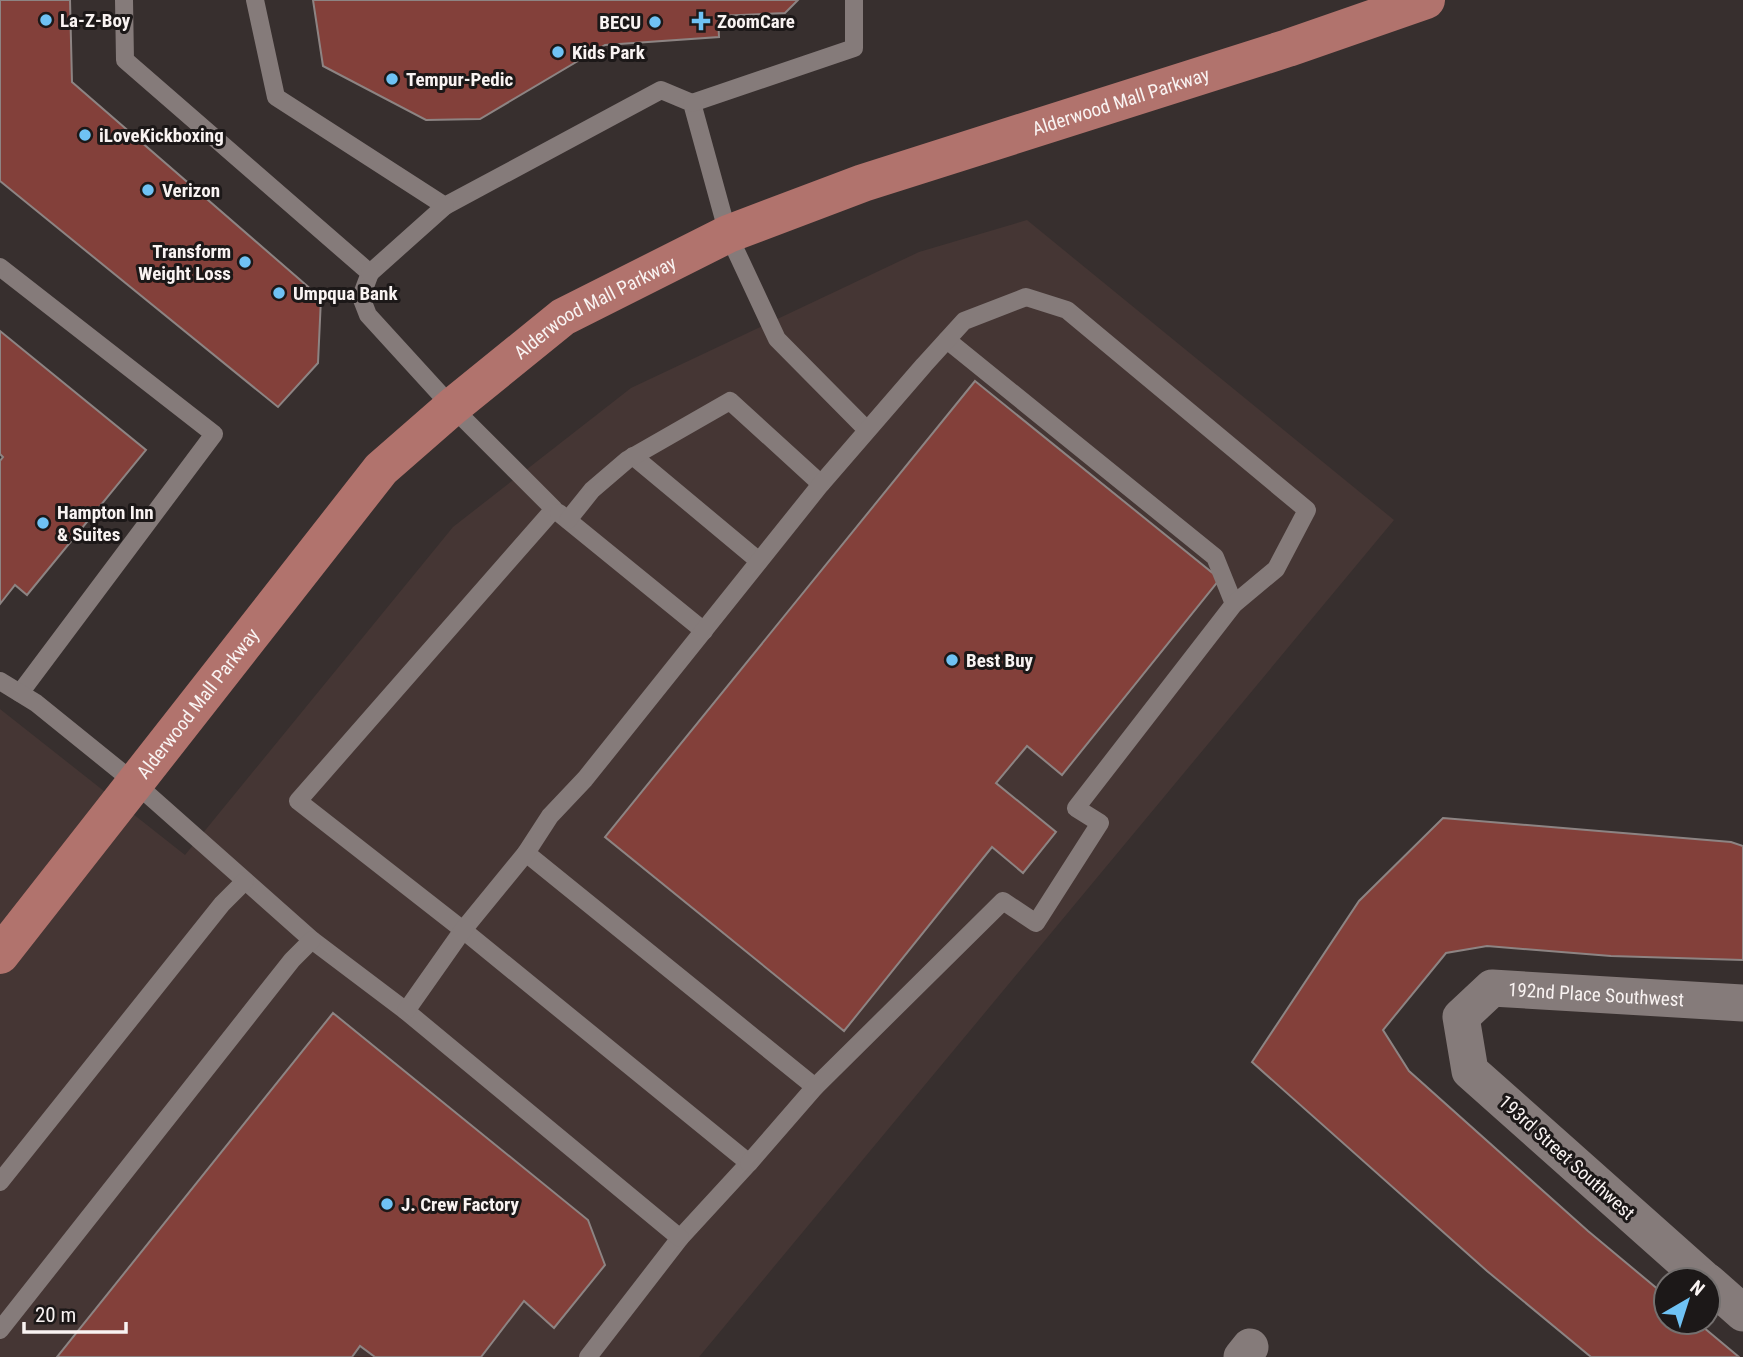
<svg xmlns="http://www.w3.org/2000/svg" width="1743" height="1357" viewBox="0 0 1743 1357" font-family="'Roboto Condensed',sans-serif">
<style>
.built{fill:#453634}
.building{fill:#83403a;stroke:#8d8483;stroke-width:2}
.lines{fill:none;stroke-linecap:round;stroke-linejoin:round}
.lane{stroke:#857b7a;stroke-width:18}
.street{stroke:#857b7a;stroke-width:37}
.primary{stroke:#b1736d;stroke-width:38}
.poi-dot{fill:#6fc2f4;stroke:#1c1818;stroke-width:2.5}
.labels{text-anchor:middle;stroke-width:6;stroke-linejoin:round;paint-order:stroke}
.poi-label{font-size:19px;font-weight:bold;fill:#f9f3f2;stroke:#1c1818;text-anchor:start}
.street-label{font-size:19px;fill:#f9f3f2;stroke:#1c1818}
</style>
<rect width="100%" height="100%" fill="#372f2e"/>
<path class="built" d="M 1027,220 L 1394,520 L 699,1357 L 0,1357 L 0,709 L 185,855 L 453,527 L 631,388 L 919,252 Z"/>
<g class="building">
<path d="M 0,0 L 70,0 L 72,82 L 321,298 L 318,363 L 278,407 L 0,181 Z"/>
<path d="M 313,0 L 798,0 L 785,13 L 718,16 L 719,37 L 605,45 L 480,119 L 426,120 L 323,66 Z"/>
<path d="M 0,331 L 146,450 L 27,595 L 15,585 L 0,604 L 0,461 L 3,457 L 0,454 Z"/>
<path d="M 975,381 L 1220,579 L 1062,775 L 1027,746 L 996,783 L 1056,832 L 1023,873 L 992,847 L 844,1031 L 605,837 Z"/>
<path d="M 1443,818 L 1731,842 L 1743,846 L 1743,960 L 1611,956 L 1487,946 L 1446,953 L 1383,1030 L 1409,1071 L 1588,1231 L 1666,1296 L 1666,1322 L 1697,1322 L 1739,1357 L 1591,1357 L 1487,1271 L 1252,1062 L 1359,901 Z"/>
<path d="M 333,1013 L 588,1220 L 605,1265 L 554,1328 L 524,1301 L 481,1357 L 375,1357 L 360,1346 L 352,1357 L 57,1357 Z"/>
</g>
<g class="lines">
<g class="lane">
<path d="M 124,0 L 125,60 L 370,273 L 361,297 L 368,315 L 452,407 L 554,509 L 298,801 L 463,930 L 749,1163 L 680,1238 L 588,1357"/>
<path d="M 255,0 L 276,97 L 445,206 L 661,90 L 692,103 L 728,234 L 777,339 L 866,429"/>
<path d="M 692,103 L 854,48 L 854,0"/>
<path d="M 0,267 L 214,434 L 20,693"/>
<path d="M 370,273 L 445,206"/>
<path d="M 947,340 L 1215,557 L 1234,604"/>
<path d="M 633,456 L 759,561"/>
<path d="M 559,513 L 704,631"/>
<path d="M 568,520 L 592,490 L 627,460 L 730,401 L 821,484"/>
<path d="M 0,681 L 36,703 L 135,783 L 312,940 L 406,1011 L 680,1238"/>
<path d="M 526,853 L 815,1087"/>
<path d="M 406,1011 L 463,930 L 526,853 L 550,816 L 585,779 L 821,484 L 924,365 L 964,321 L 1026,297 L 1067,310 L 1307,510 L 1276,569 L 1234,604 L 1076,808 L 1100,823 L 1036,923 L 1003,901 L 815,1087 L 749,1163"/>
<path d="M 0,1182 L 222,904 L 245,881"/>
<path d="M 0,1330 L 292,960 L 312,940"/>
</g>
<g class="street">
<path id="s1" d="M 1705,1280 L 1470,1071 L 1461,1017 L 1492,988 L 1743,1003"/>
<path d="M 1708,1282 L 1743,1313"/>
<path d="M 1242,1357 L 1250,1347"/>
</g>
<path class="primary" id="s2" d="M 0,955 L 381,469 L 452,407 L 563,317 L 728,234 L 863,183 L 1288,48 L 1426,0"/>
</g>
<g class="poi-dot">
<circle cx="46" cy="20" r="7"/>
<path d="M697.5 10.5h7v7h7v7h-7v7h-7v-7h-7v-7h7z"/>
<circle cx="655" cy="22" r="7"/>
<circle cx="558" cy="52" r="7"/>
<circle cx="392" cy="79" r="7"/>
<circle cx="85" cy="135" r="7"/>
<circle cx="148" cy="190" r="7"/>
<circle cx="245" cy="262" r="7"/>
<circle cx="279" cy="293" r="7"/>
<circle cx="43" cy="523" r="7"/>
<circle cx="952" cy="660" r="7"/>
<circle cx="387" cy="1204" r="7"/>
</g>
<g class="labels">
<g class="poi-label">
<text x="60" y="27">La-Z-Boy</text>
<text x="717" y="28">ZoomCare</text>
<text x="641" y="29" text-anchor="end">BECU</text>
<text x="572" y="59">Kids Park</text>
<text x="406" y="86">Tempur-Pedic</text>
<text x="99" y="142">iLoveKickboxing</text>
<text x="162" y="197">Verizon</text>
<text x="231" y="258" text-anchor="end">Transform<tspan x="231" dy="22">Weight Loss</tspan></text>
<text x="293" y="300">Umpqua Bank</text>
<text x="57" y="519">Hampton Inn<tspan x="57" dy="22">&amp; Suites</tspan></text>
<text x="966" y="667">Best Buy</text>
<text x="401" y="1211">J. Crew Factory</text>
</g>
<g class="street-label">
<text dy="7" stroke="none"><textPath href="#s2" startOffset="1454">Alderwood Mall Parkway</textPath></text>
<text dy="7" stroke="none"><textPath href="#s2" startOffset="887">Alderwood Mall Parkway</textPath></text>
<text dy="7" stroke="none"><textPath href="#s2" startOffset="320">Alderwood Mall Parkway</textPath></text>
<text dy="7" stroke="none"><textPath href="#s1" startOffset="516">192nd Place Southwest</textPath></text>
<text transform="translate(1567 1157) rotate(42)" y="7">193rd Street Southwest</text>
</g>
</g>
<g transform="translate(1687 1301) rotate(39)"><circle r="33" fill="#1c1818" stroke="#74706f" stroke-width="2"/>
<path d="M0-5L12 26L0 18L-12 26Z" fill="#6fc2f4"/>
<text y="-10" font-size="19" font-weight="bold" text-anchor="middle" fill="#f9f3f2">N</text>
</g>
<path d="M24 1322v10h102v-10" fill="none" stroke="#f9f3f2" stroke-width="3.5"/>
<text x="35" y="1322" font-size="21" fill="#f9f3f2" stroke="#1c1818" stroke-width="5" paint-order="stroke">20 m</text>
</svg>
